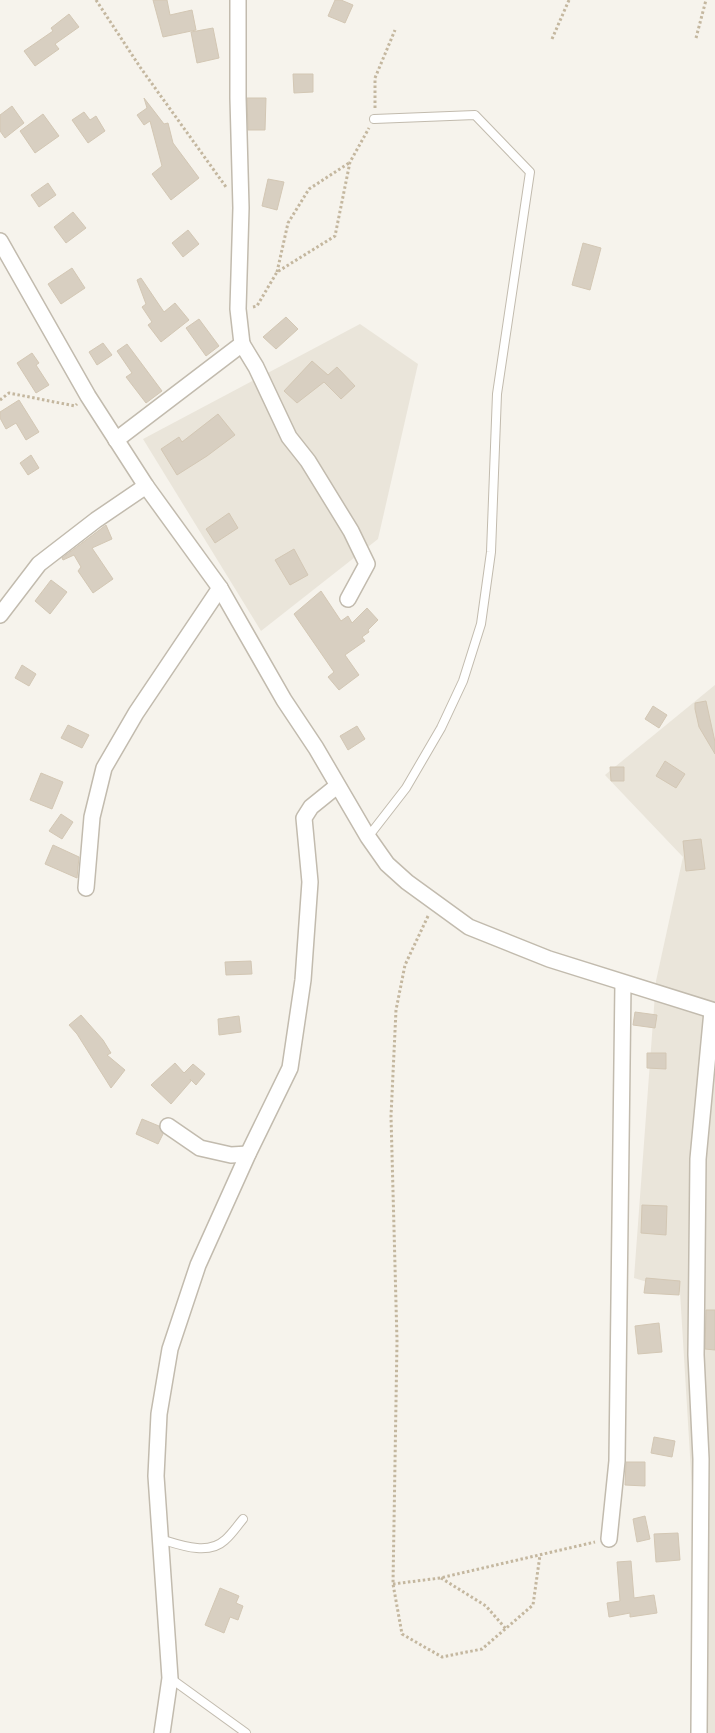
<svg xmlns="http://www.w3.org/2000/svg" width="715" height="1733" viewBox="0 0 715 1733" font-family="Ubuntu,sans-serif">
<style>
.residential{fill:#eae5da}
.building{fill:#d8cfc1;stroke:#d3c7b4}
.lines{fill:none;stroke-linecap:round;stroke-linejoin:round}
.service-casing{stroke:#c2bbae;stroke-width:10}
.minor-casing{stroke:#c2bbae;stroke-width:18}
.path{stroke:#c4b79f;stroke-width:3;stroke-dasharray:2.5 2.5;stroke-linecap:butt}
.service{stroke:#fff;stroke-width:8}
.minor{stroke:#fff;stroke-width:15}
</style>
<rect width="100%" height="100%" fill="#f6f3ec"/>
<g class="residential">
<path d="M 360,324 L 418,364 L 378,539 L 261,631 L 143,439 Z"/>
<path d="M 715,685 L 715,1733 L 707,1733 L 680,1292 L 634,1278 L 656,981 L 683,857 L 605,775 Z"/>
</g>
<g class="building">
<path d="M 153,0 L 167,0 L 170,15 L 192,10 L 196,30 L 163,37 Z"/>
<path d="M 335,0 L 341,0 L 353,5 L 345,23 L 328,16 Z"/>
<path d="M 69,14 L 79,27 L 55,44 L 59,49 L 35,66 L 24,51 L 53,31 L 51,28 Z"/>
<path d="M 213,28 L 219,58 L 197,63 L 191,32 Z"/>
<path d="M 293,74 L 313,74 L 313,92 L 294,93 Z"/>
<path d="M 144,98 L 164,124 L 168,123 L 173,143 L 199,178 L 171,200 L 152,174 L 162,166 L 150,121 L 144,125 L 137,115 L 147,108 Z"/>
<path d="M 247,98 L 266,98 L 265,130 L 248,130 Z"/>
<path d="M 12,106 L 24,123 L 5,138 L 0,131 L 0,115 Z"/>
<path d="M 84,112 L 90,120 L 96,116 L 105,131 L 88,143 L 72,120 Z"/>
<path d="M 43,114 L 59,136 L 35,153 L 20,131 Z"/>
<path d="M 268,179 L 284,182 L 277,210 L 262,206 Z"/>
<path d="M 48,183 L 56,195 L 39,207 L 31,195 Z"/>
<path d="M 73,212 L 86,228 L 66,243 L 54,227 Z"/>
<path d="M 188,230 L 199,244 L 183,257 L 172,243 Z"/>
<path d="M 583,243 L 601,248 L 590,290 L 572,285 Z"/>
<path d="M 72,268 L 85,288 L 61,304 L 48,284 Z"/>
<path d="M 141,278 L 164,312 L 175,303 L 189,320 L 161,342 L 148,325 L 152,322 L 142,307 L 146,304 L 137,280 Z"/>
<path d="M 286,317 L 298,329 L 276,349 L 263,337 Z"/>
<path d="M 199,319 L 219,346 L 206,356 L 186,328 Z"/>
<path d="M 103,343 L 112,355 L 97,365 L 89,352 Z"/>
<path d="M 127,344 L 162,391 L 146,403 L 126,377 L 132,373 L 117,351 Z"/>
<path d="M 32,353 L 39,363 L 36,365 L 49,385 L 36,393 L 17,363 Z"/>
<path d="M 312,361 L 328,375 L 337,367 L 355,386 L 341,399 L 324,382 L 297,403 L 284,391 Z"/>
<path d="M 19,400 L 39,432 L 26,440 L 16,423 L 6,429 L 0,418 L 0,412 Z"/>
<path d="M 218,414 L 235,435 L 207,456 L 177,475 L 161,449 L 179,437 L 182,442 Z"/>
<path d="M 31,455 L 39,468 L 28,475 L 20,463 Z"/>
<path d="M 229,513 L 238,528 L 215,543 L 206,529 Z"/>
<path d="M 106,525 L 112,539 L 92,548 L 113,579 L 93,593 L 78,571 L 81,567 L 74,555 L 63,560 L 62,558 Z"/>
<path d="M 294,549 L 308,575 L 290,585 L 275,560 Z"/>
<path d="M 51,580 L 67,592 L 50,614 L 35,601 Z"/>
<path d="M 321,591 L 341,621 L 348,616 L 352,623 L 367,608 L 378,620 L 368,630 L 369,632 L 362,637 L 365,641 L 345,655 L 359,675 L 339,690 L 328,677 L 334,672 L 294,614 Z"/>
<path d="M 22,665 L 36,674 L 29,686 L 15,678 Z"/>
<path d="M 706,701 L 715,742 L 715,754 L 699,727 L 695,709 L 695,703 Z"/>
<path d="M 653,706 L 667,715 L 659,728 L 645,719 Z"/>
<path d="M 68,725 L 89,735 L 82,748 L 61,738 Z"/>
<path d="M 357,726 L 365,739 L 348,750 L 340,736 Z"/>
<path d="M 665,761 L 685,774 L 676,788 L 656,776 Z"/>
<path d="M 610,767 L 624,767 L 624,781 L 611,781 Z"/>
<path d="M 41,773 L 63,782 L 52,809 L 30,800 Z"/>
<path d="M 61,814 L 73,822 L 62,839 L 49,831 Z"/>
<path d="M 701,839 L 705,869 L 686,871 L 683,841 Z"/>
<path d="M 53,845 L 79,857 L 77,878 L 45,864 Z"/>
<path d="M 251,961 L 252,974 L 226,975 L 225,962 Z"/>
<path d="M 635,1012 L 657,1015 L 655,1028 L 633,1025 Z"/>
<path d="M 81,1015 L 103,1040 L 111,1053 L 107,1055 L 125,1070 L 111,1088 L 77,1034 L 69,1025 Z"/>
<path d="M 239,1016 L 241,1032 L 219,1035 L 218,1019 Z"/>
<path d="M 647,1053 L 666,1053 L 666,1069 L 647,1068 Z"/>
<path d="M 175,1063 L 184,1073 L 193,1064 L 205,1074 L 196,1085 L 190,1079 L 191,1081 L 171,1104 L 151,1085 Z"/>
<path d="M 142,1119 L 159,1126 L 163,1134 L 158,1144 L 136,1134 Z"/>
<path d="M 642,1205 L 667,1206 L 666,1235 L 641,1233 Z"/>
<path d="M 646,1278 L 680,1281 L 679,1295 L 644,1293 Z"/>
<path d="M 706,1310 L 715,1310 L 715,1350 L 705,1349 Z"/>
<path d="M 659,1323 L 662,1352 L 638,1354 L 635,1326 Z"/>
<path d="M 654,1437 L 675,1441 L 672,1457 L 651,1453 Z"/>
<path d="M 626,1462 L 645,1462 L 645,1486 L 625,1485 Z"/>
<path d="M 645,1516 L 650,1539 L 637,1542 L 633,1519 Z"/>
<path d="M 678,1533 L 680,1560 L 656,1562 L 654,1534 Z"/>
<path d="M 631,1561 L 634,1598 L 654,1595 L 657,1613 L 630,1617 L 630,1613 L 609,1617 L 607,1603 L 620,1601 L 617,1562 Z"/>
<path d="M 220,1588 L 239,1596 L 236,1603 L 243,1606 L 238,1620 L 230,1617 L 224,1633 L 205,1625 Z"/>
</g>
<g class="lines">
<defs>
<g id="service">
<path d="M 368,837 L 406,788 L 441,728 L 463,681 L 481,624 L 491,552 L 497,394 L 530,172 L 475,115 L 374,119"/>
<path d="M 160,1539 C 180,1545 208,1556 225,1540 C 232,1534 237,1526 243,1519"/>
<path d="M 170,1678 L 246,1733"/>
</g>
<g id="minor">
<path d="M 0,241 L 88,396 L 146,486 L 220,588 L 284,700 L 316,748 L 368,837 L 387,864 L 407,882 L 469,927 L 549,959 L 715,1011"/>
<path d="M 242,344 L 256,367 L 289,437 L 308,461 L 351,531 L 367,564 L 348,599"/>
<path d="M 116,440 L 242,344 L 238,309 L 241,208 L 238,98 L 238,0"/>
<path d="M 0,615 L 39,564 L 96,520 L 146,486"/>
<path d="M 86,888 L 92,817 L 104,768 L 136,713 L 220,588"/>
<path d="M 168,1126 L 200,1148 L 231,1155 L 248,1154"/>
<path d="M 609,1539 L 617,1461 L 623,983"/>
<path d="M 162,1733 L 170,1678 L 156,1476 L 159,1414 L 170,1349 L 198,1265 L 248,1154 L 290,1068 L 303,980 L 310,882 L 304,818 L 311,807 L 337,786"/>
<path d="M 699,1733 L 701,1459 L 696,1355 L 698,1159 L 712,1011"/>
</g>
</defs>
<use href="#service" class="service-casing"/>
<use href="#minor" class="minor-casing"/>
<g class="path">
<path d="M 96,0 L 140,67 L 226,187"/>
<path d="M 696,38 L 706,0"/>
<path d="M 552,39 L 569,0"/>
<path d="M 375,108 L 375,78 L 395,30"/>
<path d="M 277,272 L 288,223 L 309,189 L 349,163"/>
<path d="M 253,307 L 257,306 L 277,272 L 335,236 L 350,162 L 369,128"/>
<path d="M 0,400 L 9,393 L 75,406 L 77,404"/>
<path d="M 428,916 L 405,965 L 396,1010 L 391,1116 L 397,1341 L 393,1584 L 402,1634 L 442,1657 L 482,1649 L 533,1605 L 540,1555"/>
<path d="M 441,1578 L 486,1606 L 506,1629"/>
<path d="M 393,1584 L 440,1578 L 595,1542"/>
</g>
<use href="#service" class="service"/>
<use href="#minor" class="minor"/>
</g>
</svg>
